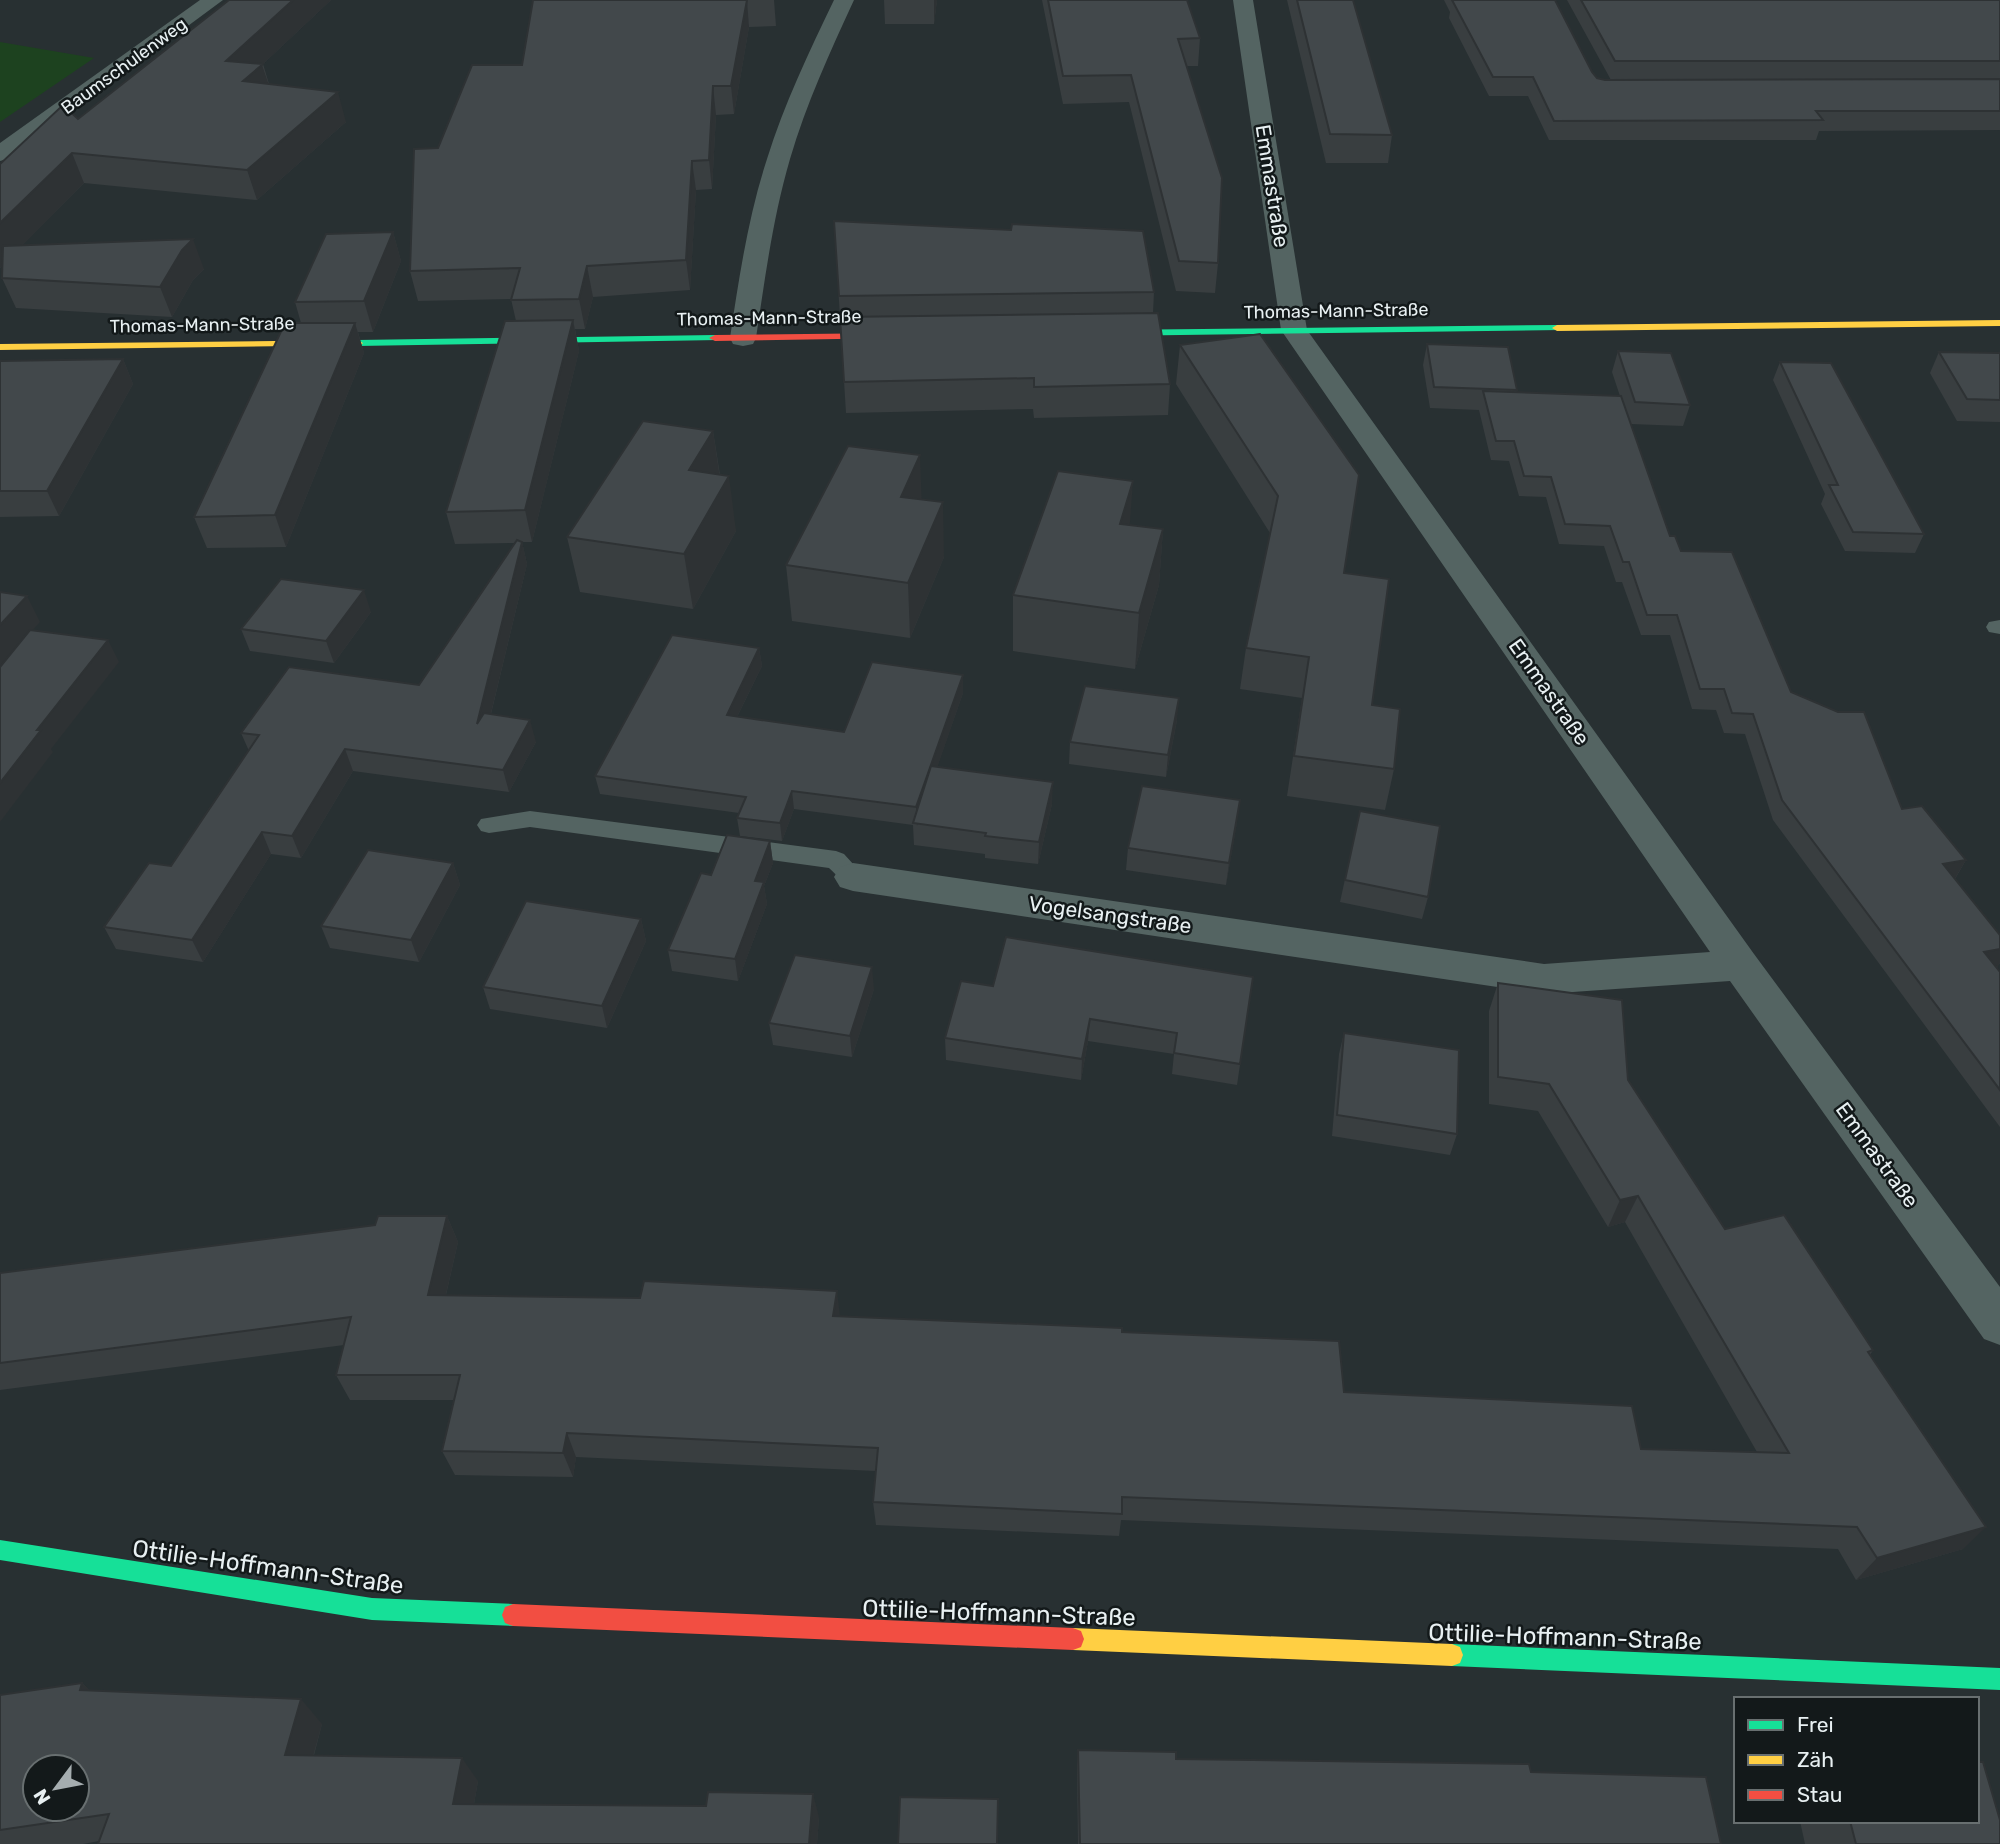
<svg xmlns="http://www.w3.org/2000/svg" width="2000" height="1844" viewBox="0 0 2000 1844" font-family="Rubik,sans-serif">
<style>
.green{fill:#1d421f}
.lines{fill:none;stroke-linecap:round;stroke-linejoin:round}
.lane{fill:#546462;fill-rule:evenodd}
.street{fill:#546462;fill-rule:evenodd}
.fast{fill:#16e098;fill-rule:evenodd}
.slow{fill:#ffcf43;fill-rule:evenodd}
.jam{fill:#f24e42;fill-rule:evenodd}
.wall{fill:#393e40}
.shaded-wall{fill:#2e3234}
.building{fill:#42484b;stroke:#2e3234;stroke-width:2;fill-rule:evenodd}
.labels{text-anchor:middle;stroke-width:5;stroke-linejoin:round;paint-order:stroke}
.far-street-label{font-size:18px;fill:#e8f0f2;stroke:#13191a}
.street-label{font-size:21px;fill:#e8f0f2;stroke:#13191a}
.near-street-label{font-size:24px;fill:#e8f0f2;stroke:#13191a}
</style>
<rect width="100%" height="100%" fill="#283032"/>
<path class="green" d="M 0,42 L 94,58 L 0,122 Z"/>
<g class="lines">
<g class="lane">
<path d="M 2000,620 L 2000,634 L 1989,632 L 1986,627 L 1989,622 Z"/>
<path d="M 530,811 L 836,851 L 844,854 L 865,877 L 861,883 C 846,888 840,878 829,868 L 530,827 L 489,833 L 481,831 L 477,825 L 481,819 Z"/>
</g>
<g class="street">
<path d="M 200,0 L 223,0 L 8,159 L 0,161 L 0,143 Z"/>
<path d="M 834,0 L 854,0 C 830,52 806,104 790,159 C 773,217 765,278 756,338 L 753,344 L 743,346 L 733,344 L 730,338 C 739,278 748,217 767,159 C 784,104 809,52 834,0 Z"/>
<path d="M 1233,0 L 1253,0 L 1307,330 L 1754,954 L 2000,1287 L 2000,1345 L 1984,1339 L 1730,981 L 1544,994 L 853,891 L 840,887 L 834,877 L 840,867 L 853,863 L 1544,964 L 1710,952 L 1281,330 Z"/>
</g>
<g class="fast">
<path d="M 1557,325 L 1561,326 L 1561,330 L 1108,336 L 1102,333 L 1108,330 Z"/>
<path d="M 715,335 L 719,336 L 719,340 L 357,346 L 351,343 L 357,340 Z"/>
<path d="M 0,1540 L 372,1598 L 513,1604 L 521,1607 L 524,1615 L 521,1623 L 513,1626 L 372,1620 L 0,1560 Z"/>
<path d="M 1452,1644 L 2000,1668 L 2000,1690 L 1452,1666 L 1444,1663 L 1441,1655 L 1444,1647 Z"/>
</g>
<g class="slow">
<path d="M 2000,320 L 2000,326 L 1557,331 L 1552,328 L 1557,325 Z"/>
<path d="M 357,340 L 363,343 L 361,345 L 0,350 L 0,344 Z"/>
<path d="M 1073,1628 L 1452,1644 L 1460,1647 L 1463,1655 L 1460,1663 L 1452,1666 L 1073,1650 L 1065,1647 L 1062,1639 L 1065,1631 Z"/>
</g>
<g class="jam">
<path d="M 894,333 L 898,334 L 898,338 L 715,341 L 709,338 L 715,335 Z"/>
<path d="M 513,1604 L 1073,1628 L 1081,1631 L 1084,1639 L 1081,1647 L 1073,1650 L 513,1626 L 505,1623 L 502,1615 L 505,1607 Z"/>
</g>
</g>
<g class="wall">
<path d="M 229,0 L 331,0 L 263,64 L 269,84 L 346,122 L 257,200 L 84,183 L 22,245 L 204,269 L 193,280 L 172,317 L 16,308 L 2,278 L 2,266 L 0,268 L 0,164 L 78,119 Z"/>
<path d="M 533,0 L 774,0 L 776,26 L 749,27 L 734,114 L 716,115 L 712,189 L 696,190 L 690,290 L 593,297 L 585,329 L 575,329 L 579,351 L 532,542 L 522,542 L 527,564 L 491,714 L 536,742 L 509,792 L 353,771 L 301,858 L 271,854 L 203,962 L 116,949 L 104,927 L 171,866 L 249,751 L 241,733 L 419,685 L 515,543 L 455,544 L 446,512 L 516,321 L 511,299 L 418,301 L 410,271 L 438,148 L 522,65 Z"/>
<path d="M 884,0 L 937,0 L 934,24 L 885,24 Z"/>
<path d="M 1042,0 L 1187,0 L 1200,38 L 1198,66 L 1187,66 L 1218,263 L 1215,293 L 1176,291 L 1129,102 L 1063,104 Z"/>
<path d="M 1287,0 L 1353,0 L 1392,135 L 1388,163 L 1326,163 Z"/>
<path d="M 1444,0 L 1555,0 L 1592,72 L 1597,78 L 1605,80 L 1611,80 L 1567,0 L 2000,0 L 2000,130 L 1819,131 L 1816,140 L 1549,140 L 1528,96 L 1489,96 L 1449,18 L 1450,12 Z"/>
<path d="M 834,221 L 1154,292 L 1153,313 L 1170,384 L 1168,415 L 1034,418 L 1033,409 L 846,413 Z"/>
<path d="M 393,232 L 401,261 L 373,332 L 358,332 L 364,353 L 286,547 L 207,548 L 194,517 L 301,323 L 295,302 Z"/>
<path d="M 1427,344 L 1517,390 L 1516,393 L 1620,396 L 1612,372 L 1618,351 L 1690,405 L 1683,426 L 1631,424 L 1670,536 L 1791,692 L 1902,809 L 1966,860 L 1955,879 L 2000,935 L 2000,963 L 1997,967 L 2000,972 L 2000,1127 L 1773,820 L 1745,734 L 1724,733 L 1716,710 L 1692,709 L 1670,635 L 1641,635 L 1622,582 L 1616,582 L 1604,546 L 1559,544 L 1546,497 L 1519,496 L 1509,461 L 1491,460 L 1479,410 L 1430,408 L 1423,365 Z"/>
<path d="M 1180,345 L 1344,573 L 1372,705 L 1394,769 L 1385,810 L 1287,796 L 1302,698 L 1240,689 L 1246,648 L 1270,533 L 1176,384 Z"/>
<path d="M 1939,352 L 2000,353 L 2000,422 L 1957,421 L 1930,373 Z"/>
<path d="M 123,359 L 133,384 L 59,516 L 0,517 L 0,361 Z"/>
<path d="M 1780,362 L 1924,534 L 1915,553 L 1845,551 L 1821,504 L 1825,494 L 1773,380 Z"/>
<path d="M 713,431 L 720,475 L 736,531 L 693,609 L 580,592 L 567,537 Z"/>
<path d="M 921,499 L 944,557 L 910,638 L 792,621 L 786,565 Z"/>
<path d="M 1163,529 L 1159,585 L 1135,669 L 1013,651 L 1013,595 Z"/>
<path d="M 371,612 L 334,663 L 250,651 L 241,629 Z"/>
<path d="M 759,648 L 762,666 L 737,717 L 844,732 L 963,693 L 937,767 L 1052,804 L 1038,864 L 985,858 L 985,854 L 914,845 L 913,825 L 794,809 L 782,841 L 740,836 L 737,818 L 739,813 L 600,794 L 595,776 Z"/>
<path d="M 1177,720 L 1166,777 L 1069,764 L 1070,742 Z"/>
<path d="M 1360,811 L 1428,897 L 1422,919 L 1340,902 Z"/>
<path d="M 1237,822 L 1226,885 L 1126,870 L 1128,848 Z"/>
<path d="M 770,841 L 773,863 L 764,886 L 767,904 L 738,981 L 672,971 L 668,950 L 711,875 Z"/>
<path d="M 453,863 L 460,885 L 419,962 L 330,948 L 321,926 Z"/>
<path d="M 641,919 L 646,941 L 607,1028 L 490,1009 L 483,987 Z"/>
<path d="M 1253,977 L 1237,1085 L 1172,1074 L 1174,1054 L 1088,1041 L 1081,1080 L 946,1060 L 945,1038 L 993,986 Z"/>
<path d="M 1498,983 L 1628,1080 L 1725,1229 L 1873,1350 L 1870,1355 L 1963,1549 L 1856,1580 L 1838,1549 L 1121,1520 L 1119,1536 L 876,1525 L 873,1502 L 876,1471 L 576,1457 L 573,1477 L 455,1475 L 442,1451 L 454,1400 L 350,1400 L 336,1375 L 344,1345 L 0,1390 L 0,1273 L 447,1216 L 458,1242 L 446,1295 L 1122,1332 L 1344,1392 L 1641,1449 L 1757,1452 L 1625,1222 L 1608,1227 L 1538,1111 L 1489,1104 L 1489,1011 Z"/>
<path d="M 874,989 L 852,1057 L 773,1045 L 769,1023 Z"/>
<path d="M 1344,1033 L 1457,1134 L 1450,1155 L 1332,1136 L 1339,1054 Z"/>
<path d="M 82,1683 L 90,1691 L 322,1724 L 314,1755 L 478,1781 L 474,1804 L 819,1817 L 817,1844 L 98,1844 L 99,1841 L 83,1844 L 0,1844 L 0,1695 Z"/>
<path d="M 1078,1750 L 1176,1759 L 1531,1772 L 1721,1844 L 1078,1844 L 1077,1764 Z"/>
<path d="M 1800,1821 L 1977,1821 L 2000,1844 L 1805,1844 Z"/>
</g>
<g class="shaded-wall">
<path d="M 293,0 L 331,0 L 262,65 L 272,94 L 252,111 L 226,61 Z"/>
<path d="M 747,0 L 749,27 L 734,114 L 731,86 Z"/>
<path d="M 934,0 L 937,0 L 934,24 Z"/>
<path d="M 713,86 L 716,115 L 712,189 L 709,160 Z"/>
<path d="M 338,92 L 346,122 L 257,200 L 247,170 Z"/>
<path d="M 72,153 L 84,183 L 0,268 L 0,223 Z"/>
<path d="M 692,161 L 696,190 L 690,290 L 686,260 Z"/>
<path d="M 393,232 L 401,261 L 373,332 L 364,301 Z"/>
<path d="M 193,239 L 204,269 L 193,280 L 172,317 L 160,287 L 182,250 Z"/>
<path d="M 587,266 L 593,297 L 585,329 L 579,299 Z"/>
<path d="M 573,320 L 579,351 L 532,542 L 525,510 Z"/>
<path d="M 355,323 L 364,353 L 286,547 L 275,515 Z"/>
<path d="M 123,359 L 133,384 L 59,516 L 47,491 Z"/>
<path d="M 713,431 L 721,485 L 689,470 Z"/>
<path d="M 920,455 L 922,510 L 901,497 Z"/>
<path d="M 729,476 L 736,531 L 693,609 L 684,554 Z"/>
<path d="M 1133,481 L 1129,536 L 1120,524 Z"/>
<path d="M 943,502 L 944,557 L 910,638 L 908,583 Z"/>
<path d="M 1163,529 L 1159,585 L 1135,669 L 1139,613 Z"/>
<path d="M 522,542 L 527,564 L 483,746 L 477,724 Z"/>
<path d="M 364,590 L 371,612 L 334,663 L 326,641 Z"/>
<path d="M 27,596 L 40,622 L 0,666 L 0,625 Z"/>
<path d="M 108,640 L 119,662 L 51,749 L 53,752 L 0,822 L 0,783 L 37,730 Z"/>
<path d="M 759,648 L 762,666 L 729,733 L 727,715 Z"/>
<path d="M 963,675 L 963,693 L 917,826 L 916,807 Z"/>
<path d="M 1179,698 L 1177,720 L 1166,777 L 1168,755 Z"/>
<path d="M 530,720 L 536,742 L 509,792 L 503,770 Z"/>
<path d="M 345,749 L 353,771 L 301,858 L 292,836 Z"/>
<path d="M 1053,782 L 1052,804 L 1038,864 L 1039,842 Z"/>
<path d="M 792,791 L 794,809 L 782,841 L 780,823 Z"/>
<path d="M 1240,800 L 1237,822 L 1226,885 L 1229,863 Z"/>
<path d="M 262,832 L 271,854 L 203,962 L 192,940 Z"/>
<path d="M 770,841 L 773,863 L 764,886 L 767,904 L 738,981 L 735,959 L 755,881 Z"/>
<path d="M 1966,860 L 1954,880 L 1943,864 Z"/>
<path d="M 453,863 L 460,885 L 419,962 L 411,940 Z"/>
<path d="M 641,919 L 646,941 L 607,1028 L 602,1006 Z"/>
<path d="M 2000,949 L 2000,963 L 1997,967 L 1984,952 Z"/>
<path d="M 872,967 L 874,989 L 852,1057 L 850,1036 Z"/>
<path d="M 1090,1019 L 1088,1041 L 1081,1080 L 1082,1059 Z"/>
<path d="M 1638,1196 L 1625,1222 L 1608,1227 L 1620,1200 Z"/>
<path d="M 447,1216 L 458,1242 L 440,1320 L 428,1295 Z"/>
<path d="M 837,1291 L 840,1316 L 833,1316 Z"/>
<path d="M 567,1433 L 576,1457 L 573,1477 L 563,1453 Z"/>
<path d="M 1986,1527 L 1963,1549 L 1856,1580 L 1877,1558 Z"/>
<path d="M 82,1683 L 109,1708 L 80,1690 Z"/>
<path d="M 301,1699 L 322,1724 L 307,1778 L 285,1755 Z"/>
<path d="M 462,1758 L 478,1781 L 470,1826 L 453,1804 Z"/>
<path d="M 813,1794 L 819,1817 L 817,1844 L 809,1844 Z"/>
</g>
<g class="building">
<path d="M 229,0 L 293,0 L 226,61 L 263,64 L 243,81 L 338,92 L 247,170 L 72,153 L 0,223 L 0,164 L 63,105 L 78,119 Z"/>
<path d="M 533,0 L 747,0 L 731,86 L 713,86 L 709,160 L 692,161 L 686,260 L 587,266 L 579,299 L 511,300 L 520,268 L 410,271 L 414,149 L 438,148 L 472,65 L 522,65 Z"/>
<path d="M 1048,0 L 1187,0 L 1200,38 L 1178,39 L 1222,178 L 1218,263 L 1179,261 L 1131,75 L 1063,76 Z"/>
<path d="M 1297,0 L 1353,0 L 1392,135 L 1330,134 Z"/>
<path d="M 1452,0 L 1555,0 L 1592,72 L 1597,78 L 1605,80 L 2000,79 L 2000,111 L 1816,111 L 1823,120 L 1554,121 L 1533,77 L 1493,77 Z"/>
<path d="M 1581,0 L 2000,0 L 2000,61 L 1615,61 Z"/>
<path d="M 834,221 L 1011,230 L 1012,224 L 1143,231 L 1154,292 L 839,296 Z"/>
<path d="M 393,232 L 364,301 L 295,302 L 326,234 Z"/>
<path d="M 193,239 L 182,250 L 160,287 L 2,278 L 3,246 Z"/>
<path d="M 1158,313 L 1170,384 L 1034,387 L 1034,378 L 844,382 L 840,317 Z"/>
<path d="M 573,320 L 525,510 L 446,512 L 505,321 Z"/>
<path d="M 285,323 L 355,323 L 275,515 L 194,517 Z"/>
<path d="M 1260,334 L 1359,475 L 1344,573 L 1389,579 L 1372,705 L 1400,709 L 1394,769 L 1294,756 L 1309,657 L 1246,648 L 1278,496 L 1180,345 Z"/>
<path d="M 1427,344 L 1508,347 L 1517,390 L 1434,387 Z"/>
<path d="M 1618,351 L 1671,353 L 1690,405 L 1635,402 Z"/>
<path d="M 1939,352 L 2000,353 L 2000,400 L 1967,399 Z"/>
<path d="M 123,359 L 47,491 L 0,491 L 0,361 Z"/>
<path d="M 1780,362 L 1831,363 L 1924,534 L 1853,532 L 1829,485 L 1838,485 Z"/>
<path d="M 1483,391 L 1621,396 L 1670,536 L 1675,536 L 1681,551 L 1732,552 L 1791,692 L 1838,712 L 1864,712 L 1902,809 L 1922,806 L 1966,860 L 1943,864 L 2000,935 L 2000,949 L 1984,952 L 2000,972 L 2000,1090 L 1782,800 L 1753,714 L 1732,713 L 1724,689 L 1700,689 L 1677,615 L 1647,615 L 1629,562 L 1623,562 L 1610,526 L 1565,524 L 1551,477 L 1524,476 L 1514,441 L 1496,441 Z"/>
<path d="M 643,421 L 713,431 L 689,470 L 729,476 L 684,554 L 567,537 Z"/>
<path d="M 848,446 L 920,455 L 901,497 L 943,502 L 908,583 L 786,565 Z"/>
<path d="M 1058,471 L 1133,481 L 1120,524 L 1163,529 L 1139,613 L 1013,595 Z"/>
<path d="M 517,540 L 522,542 L 477,724 L 484,713 L 530,720 L 503,770 L 345,749 L 292,836 L 262,832 L 192,940 L 104,927 L 149,863 L 171,866 L 259,735 L 241,733 L 289,667 L 419,685 Z"/>
<path d="M 281,579 L 364,590 L 326,641 L 241,629 Z"/>
<path d="M 0,592 L 27,596 L 0,625 Z"/>
<path d="M 30,630 L 108,640 L 37,730 L 41,730 L 0,783 L 0,667 Z"/>
<path d="M 672,635 L 759,648 L 727,715 L 844,732 L 872,662 L 963,675 L 916,807 L 792,791 L 780,823 L 737,818 L 746,797 L 595,776 Z"/>
<path d="M 1085,686 L 1179,698 L 1168,755 L 1070,742 Z"/>
<path d="M 931,766 L 1053,782 L 1039,842 L 985,836 L 986,833 L 913,823 Z"/>
<path d="M 1142,786 L 1240,800 L 1229,863 L 1128,848 Z"/>
<path d="M 1360,811 L 1440,826 L 1428,897 L 1345,880 Z"/>
<path d="M 727,835 L 770,841 L 755,881 L 764,882 L 735,959 L 668,950 L 701,873 L 711,875 Z"/>
<path d="M 368,850 L 453,863 L 411,940 L 321,926 Z"/>
<path d="M 526,901 L 641,919 L 602,1006 L 483,987 Z"/>
<path d="M 1006,937 L 1253,977 L 1240,1064 L 1174,1053 L 1177,1033 L 1090,1019 L 1082,1059 L 945,1038 L 961,981 L 993,986 Z"/>
<path d="M 795,955 L 872,967 L 850,1036 L 769,1023 Z"/>
<path d="M 1498,983 L 1622,1000 L 1628,1080 L 1725,1229 L 1784,1215 L 1873,1350 L 1868,1352 L 1986,1527 L 1877,1558 L 1857,1527 L 1122,1497 L 1122,1514 L 873,1502 L 878,1448 L 567,1433 L 563,1453 L 442,1451 L 460,1375 L 336,1375 L 351,1317 L 0,1363 L 0,1273 L 375,1225 L 378,1216 L 447,1216 L 428,1295 L 640,1298 L 644,1281 L 837,1291 L 833,1316 L 1122,1328 L 1122,1332 L 1339,1341 L 1344,1392 L 1632,1406 L 1641,1449 L 1789,1453 L 1638,1196 L 1620,1200 L 1549,1084 L 1498,1077 Z"/>
<path d="M 1344,1033 L 1459,1050 L 1457,1134 L 1337,1115 Z"/>
<path d="M 82,1683 L 80,1690 L 301,1699 L 285,1755 L 462,1758 L 453,1804 L 706,1806 L 708,1792 L 813,1794 L 809,1844 L 98,1844 L 109,1814 L 0,1830 L 0,1695 ZM 35,1767 L 77,1767 L 77,1809 L 35,1809 Z"/>
<path d="M 1078,1750 L 1176,1752 L 1176,1759 L 1529,1764 L 1531,1772 L 1706,1777 L 1721,1844 L 1080,1844 Z"/>
<path d="M 1977,1762 L 1983,1762 L 2000,1820 L 2000,1844 L 1856,1844 L 1850,1821 L 1977,1821 Z"/>
<path d="M 900,1797 L 998,1799 L 997,1844 L 898,1844 Z"/>
</g>
<g class="labels">
<g class="far-street-label">
<text transform="translate(124 66) rotate(-36)" y="6">Baumschulenweg</text>
<text transform="translate(1336 311) rotate(-1)" y="6">Thomas-Mann-Straße</text>
<text transform="translate(769 318) rotate(-1)" y="6">Thomas-Mann-Straße</text>
<text transform="translate(202 325) rotate(-1)" y="6">Thomas-Mann-Straße</text>
</g>
<g class="street-label">
<text transform="translate(1272 186) rotate(81)" y="7">Emmastraße</text>
<text transform="translate(1549 692) rotate(55)" y="7">Emmastraße</text>
<text transform="translate(1110 915) rotate(8)" y="7">Vogelsangstraße</text>
<text transform="translate(1877 1155) rotate(54)" y="7">Emmastraße</text>
</g>
<g class="near-street-label">
<text transform="translate(268 1567) rotate(8)" y="8">Ottilie-Hoffmann-Straße</text>
<text transform="translate(999 1613) rotate(2)" y="8">Ottilie-Hoffmann-Straße</text>
<text transform="translate(1565 1637) rotate(2)" y="8">Ottilie-Hoffmann-Straße</text>
</g>
</g>
<rect x="1734" y="1697" width="245" height="126" fill="#13191a" stroke="#686f70" stroke-width="2"/>
<rect x="1748" y="1720" width="35" height="10" fill="#16e098" stroke="#686f70" stroke-width="2"/>
<text x="1797" y="1732" font-size="21" fill="#e8f0f2">Frei</text>
<rect x="1748" y="1755" width="35" height="10" fill="#ffcf43" stroke="#686f70" stroke-width="2"/>
<text x="1797" y="1767" font-size="21" fill="#e8f0f2">Zäh</text>
<rect x="1748" y="1790" width="35" height="10" fill="#f24e42" stroke="#686f70" stroke-width="2"/>
<text x="1797" y="1802" font-size="21" fill="#e8f0f2">Stau</text>
<g transform="translate(56 1788) rotate(238)"><circle r="33" fill="#13191a" stroke="#686f70" stroke-width="2"/>
<path d="M0-5L12 26L0 18L-12 26Z" fill="#a5adaf"/>
<text y="-10" font-size="19" font-weight="bold" text-anchor="middle" fill="#e8f0f2">N</text>
</g>
</svg>
